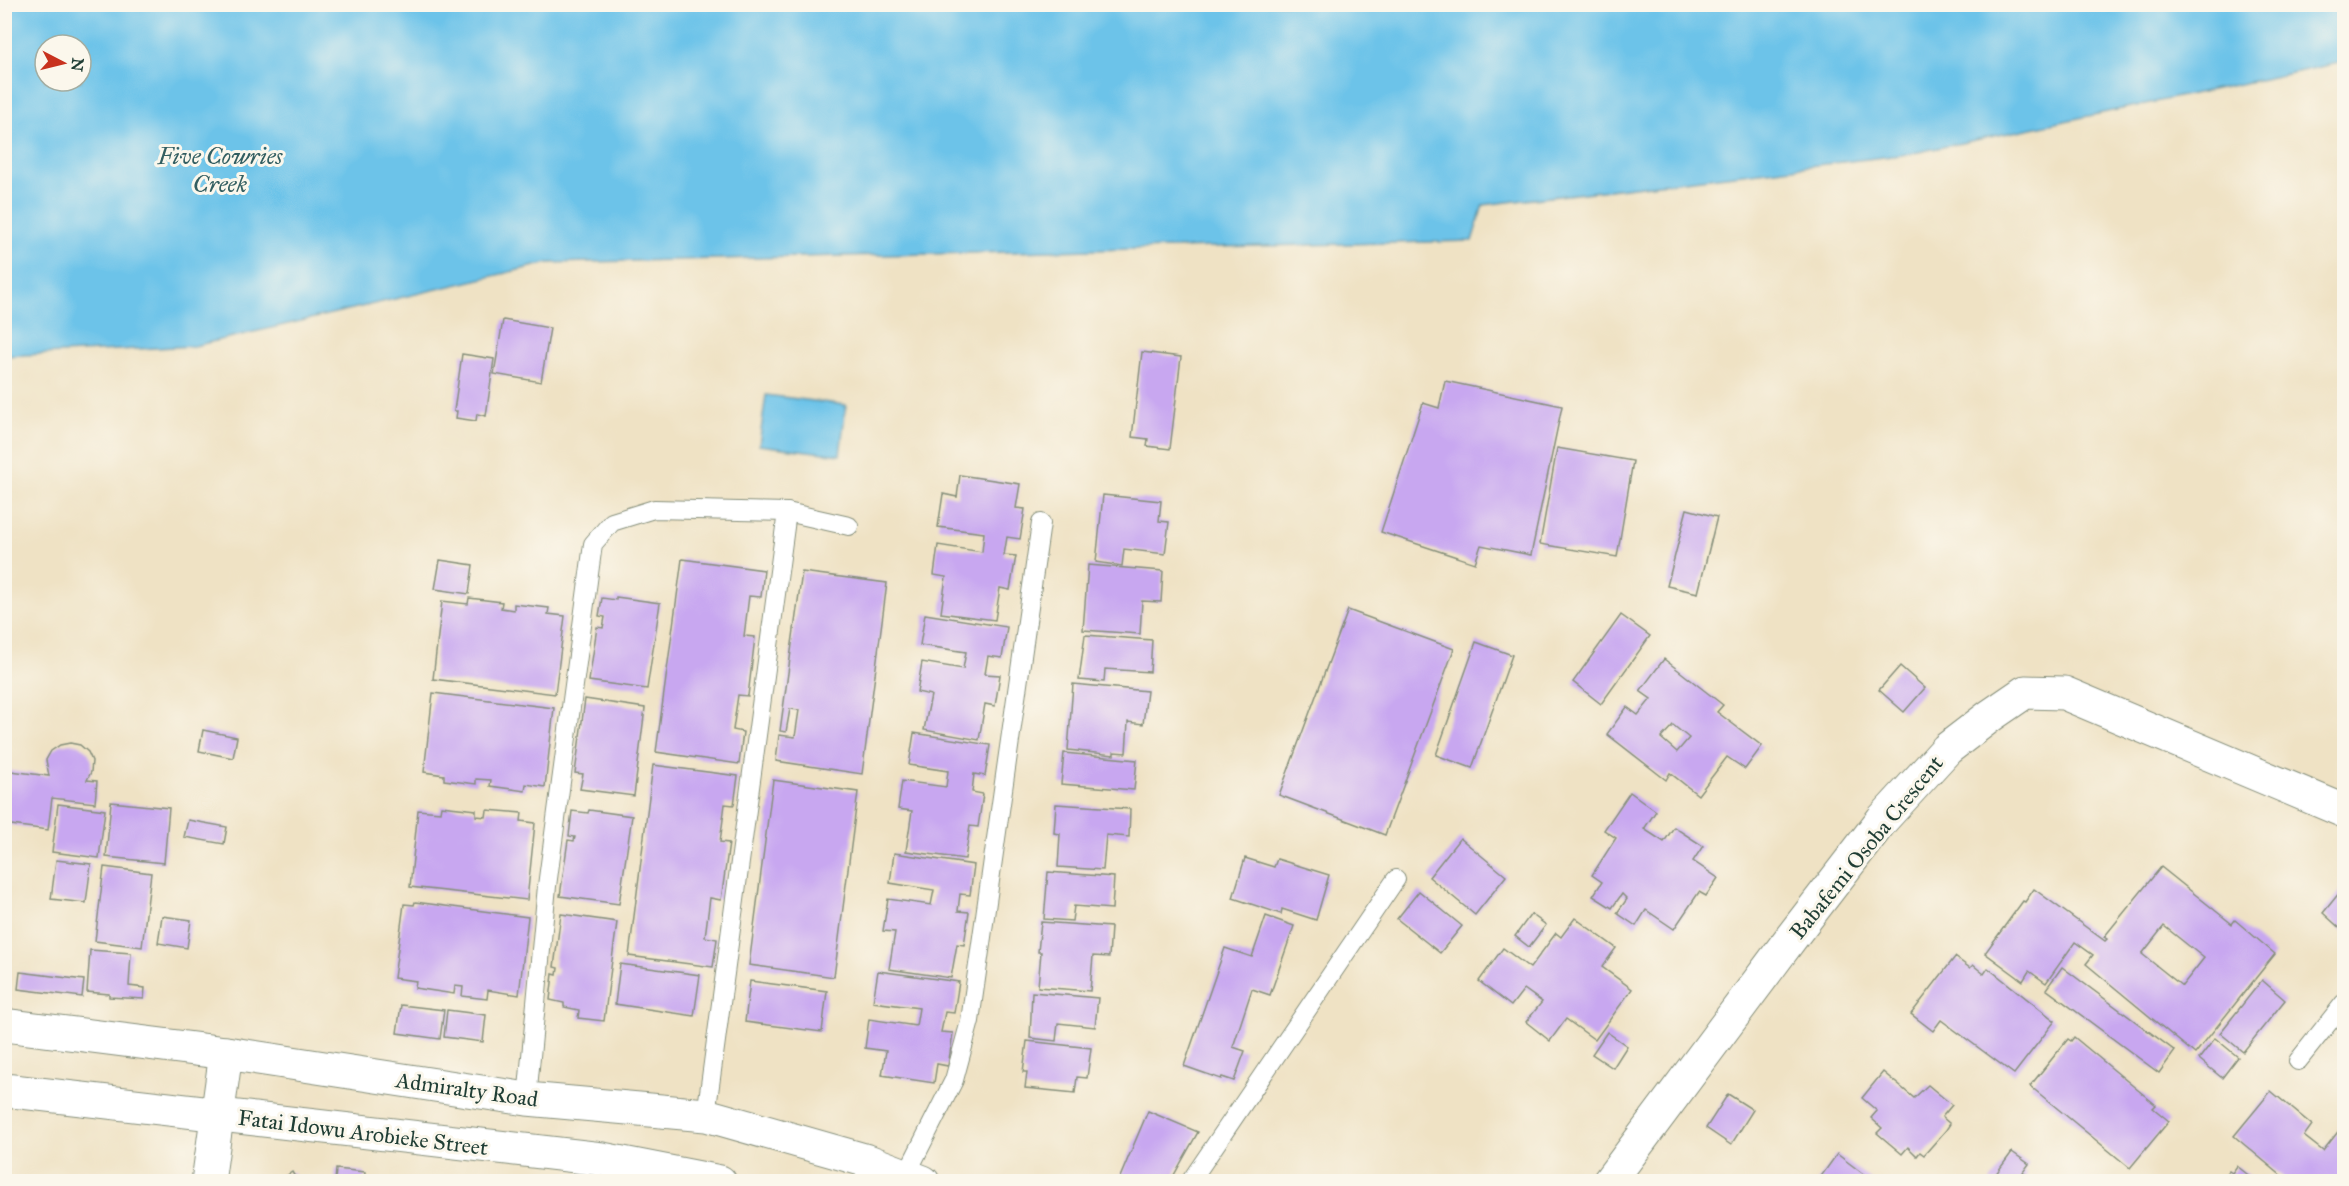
<svg xmlns="http://www.w3.org/2000/svg" width="2349" height="1186" viewBox="0 0 2349 1186" font-family="'IM FELL Great Primer',serif">
<style>
.water{fill:#6cc3e9;stroke:#46808e;stroke-width:1.5;fill-rule:evenodd}
.building{fill:#c8a7f0;fill-rule:evenodd}
.lines{fill:none;stroke-linecap:round;stroke-linejoin:round}
.service-casing{stroke:#87907c;stroke-width:20}
.minor-casing{stroke:#87907c;stroke-width:35}
.tertiary-casing{stroke:#87907c;stroke-width:35}
.service{stroke:#fff;stroke-width:18}
.minor{stroke:#fff;stroke-width:33}
.tertiary{stroke:#fff;stroke-width:33}
.labels{text-anchor:middle;stroke-width:6;stroke-linejoin:round;paint-order:stroke}
.street-label{font-size:22px;fill:#1f3d34;stroke:#fbf7ec}
.water-label{font-size:24px;font-style:italic;fill:#325e61;stroke:#fbf7ec}
</style>
<rect width="100%" height="100%" fill="#fbf7ec"/>
<filter id="ink" filterUnits="userSpaceOnUse"><feTurbulence type="fractalNoise" baseFrequency=".0167" numOctaves="2"/><feDisplacementMap in="SourceGraphic" scale="12" xChannelSelector="R" yChannelSelector="G"/><feConvolveMatrix kernelMatrix="1 2 1 2 8 2 1 2 1" color-interpolation-filters="sRGB"/></filter>
<filter id="wash" filterUnits="userSpaceOnUse"><feTurbulence type="fractalNoise" baseFrequency=".008" numOctaves="4" result="noise"/><feDisplacementMap in="SourceGraphic" scale="24" xChannelSelector="R" yChannelSelector="G"/><feGaussianBlur stdDeviation="1.35" result="paint"/><feColorMatrix in="noise" values="0 0 0 0 0 0 0 0 0 0 0 0 0 0 0 0 0 1.4 0 .05"/><feComposite in="paint" operator="in"/></filter>
<g filter="url(#wash)">
<rect width="100%" height="100%" fill="#efe2c4"/>
<g class="water">
<path d="M 5,4 L 2344,4 L 2344,62 L 1909,154 L 1483,205 L 1472,241 L 548,263 L 194,346 L 5,356 ZM 45,45 L 81,45 L 81,81 L 45,81 Z"/>
<path d="M 766,395 L 846,405 L 840,455 L 759,445 Z"/>
</g>
<g id="blocks">
<g class="building">
<path d="M 503,320 L 550,328 L 541,382 L 494,374 Z"/>
<path d="M 1142,352 L 1181,357 L 1170,449 L 1147,446 L 1148,439 L 1132,437 Z"/>
<path d="M 462,354 L 494,359 L 486,416 L 477,414 L 476,421 L 456,418 L 457,411 L 454,411 Z"/>
<path d="M 1445,381 L 1562,406 L 1531,555 L 1481,545 L 1475,563 L 1381,532 L 1423,403 L 1439,408 Z"/>
<path d="M 1557,448 L 1633,461 L 1617,557 L 1540,544 Z"/>
<path d="M 960,475 L 1020,484 L 1016,508 L 1025,509 L 1020,539 L 1007,537 L 1004,555 L 1016,556 L 1010,590 L 1000,588 L 995,620 L 941,613 L 946,577 L 934,575 L 938,545 L 982,552 L 984,533 L 938,527 L 943,494 L 957,497 Z"/>
<path d="M 1103,495 L 1161,501 L 1159,521 L 1169,522 L 1165,554 L 1124,549 L 1122,566 L 1096,562 Z"/>
<path d="M 1687,509 L 1717,517 L 1698,593 L 1667,586 Z"/>
<path d="M 682,559 L 764,570 L 761,597 L 749,596 L 744,636 L 755,637 L 748,696 L 738,695 L 733,730 L 743,732 L 739,764 L 656,752 Z"/>
<path d="M 440,560 L 473,565 L 469,594 L 435,589 Z"/>
<path d="M 1088,565 L 1163,571 L 1161,602 L 1142,601 L 1140,634 L 1083,630 Z"/>
<path d="M 802,572 L 887,583 L 862,774 L 776,761 L 779,735 L 795,737 L 799,710 L 790,709 L 786,732 L 780,731 Z"/>
<path d="M 616,597 L 660,603 L 647,689 L 589,681 L 597,627 L 603,628 L 605,617 L 599,616 L 602,598 L 616,600 Z"/>
<path d="M 469,598 L 502,602 L 501,608 L 514,610 L 514,604 L 549,608 L 548,614 L 565,616 L 555,694 L 433,679 L 442,601 L 468,604 Z"/>
<path d="M 1348,610 L 1454,649 L 1385,835 L 1279,795 Z"/>
<path d="M 925,614 L 1007,627 L 1002,658 L 988,656 L 985,674 L 1000,675 L 995,706 L 985,704 L 979,740 L 924,730 L 931,695 L 917,692 L 922,662 L 963,669 L 966,652 L 920,645 Z"/>
<path d="M 1621,615 L 1650,636 L 1601,704 L 1573,682 Z"/>
<path d="M 1085,635 L 1152,640 L 1150,672 L 1105,669 L 1104,682 L 1079,680 Z"/>
<path d="M 1476,642 L 1512,655 L 1472,768 L 1436,755 Z"/>
<path d="M 1664,659 L 1723,705 L 1717,712 L 1762,746 L 1745,769 L 1727,757 L 1698,795 L 1670,773 L 1666,780 L 1607,734 L 1627,707 L 1638,715 L 1651,699 L 1640,691 ZM 1673,725 L 1689,738 L 1677,752 L 1661,738 Z"/>
<path d="M 1900,666 L 1925,688 L 1904,712 L 1879,690 Z"/>
<path d="M 1073,684 L 1147,691 L 1143,724 L 1128,722 L 1126,753 L 1114,752 L 1114,755 L 1068,750 Z"/>
<path d="M 433,693 L 554,708 L 545,787 L 526,784 L 525,791 L 490,786 L 491,780 L 476,779 L 476,784 L 444,780 L 444,775 L 424,772 Z"/>
<path d="M 585,699 L 645,708 L 634,796 L 580,789 L 583,774 L 575,773 Z"/>
<path d="M 203,730 L 237,737 L 233,758 L 199,751 Z"/>
<path d="M 914,733 L 990,745 L 985,776 L 974,774 L 972,792 L 983,794 L 978,827 L 970,826 L 965,859 L 906,851 L 912,811 L 898,809 L 902,781 L 946,787 L 948,771 L 909,765 Z"/>
<path d="M 70,743 L 80,745 L 88,752 L 92,761 L 91,772 L 87,780 L 97,781 L 95,803 L 52,798 L 48,830 L 4,824 L 4,770 L 49,776 L 46,760 L 51,751 L 60,745 Z"/>
<path d="M 1064,753 L 1137,760 L 1134,790 L 1061,784 Z"/>
<path d="M 653,765 L 738,776 L 734,805 L 725,804 L 720,842 L 729,843 L 721,900 L 710,898 L 705,937 L 717,939 L 713,967 L 629,956 Z"/>
<path d="M 773,780 L 858,792 L 834,977 L 749,965 Z"/>
<path d="M 1630,792 L 1656,811 L 1644,829 L 1664,842 L 1674,827 L 1703,846 L 1693,861 L 1718,878 L 1706,896 L 1699,892 L 1674,929 L 1646,910 L 1636,926 L 1617,913 L 1627,899 L 1622,894 L 1612,908 L 1593,896 L 1602,882 L 1592,875 L 1616,838 L 1604,830 Z"/>
<path d="M 111,802 L 169,808 L 164,863 L 106,857 Z"/>
<path d="M 58,804 L 105,810 L 99,858 L 52,852 Z"/>
<path d="M 1056,804 L 1130,809 L 1129,837 L 1106,835 L 1103,870 L 1058,867 L 1060,834 L 1054,833 Z"/>
<path d="M 441,806 L 476,810 L 476,816 L 486,817 L 487,810 L 522,813 L 521,821 L 535,823 L 527,900 L 410,887 L 418,810 L 440,812 Z"/>
<path d="M 589,810 L 632,816 L 619,904 L 560,896 L 568,840 L 574,841 L 575,837 L 569,836 L 572,811 L 588,813 Z"/>
<path d="M 188,820 L 227,827 L 224,844 L 184,837 Z"/>
<path d="M 1460,838 L 1506,876 L 1475,915 L 1429,877 Z"/>
<path d="M 894,853 L 974,865 L 970,895 L 960,894 L 958,911 L 969,912 L 964,945 L 957,944 L 951,978 L 889,969 L 895,932 L 883,931 L 888,899 L 931,905 L 934,890 L 890,883 Z"/>
<path d="M 1245,858 L 1274,867 L 1277,859 L 1329,875 L 1316,920 L 1282,909 L 1281,914 L 1233,898 Z"/>
<path d="M 56,860 L 91,864 L 86,903 L 51,899 Z"/>
<path d="M 104,867 L 151,873 L 142,947 L 95,941 Z"/>
<path d="M 2161,867 L 2232,924 L 2235,920 L 2275,954 L 2195,1054 L 2086,964 L 2093,955 L 2075,942 L 2046,983 L 2029,971 L 2023,981 L 1985,953 L 2023,901 L 2025,902 L 2034,889 L 2105,941 L 2107,939 L 2104,937 ZM 2164,926 L 2204,958 L 2182,986 L 2142,954 Z"/>
<path d="M 1048,872 L 1114,877 L 1112,909 L 1074,906 L 1072,921 L 1044,919 Z"/>
<path d="M 2344,887 L 2344,932 L 2323,913 Z"/>
<path d="M 1419,891 L 1462,926 L 1440,953 L 1397,919 Z"/>
<path d="M 415,902 L 528,917 L 519,995 L 488,990 L 487,999 L 462,996 L 463,987 L 455,986 L 454,994 L 415,988 L 416,981 L 394,978 L 404,904 L 414,905 Z"/>
<path d="M 561,914 L 617,922 L 604,1021 L 578,1018 L 579,1010 L 564,1007 L 564,1003 L 550,1000 L 553,974 L 557,975 L 558,968 L 554,967 Z"/>
<path d="M 1531,914 L 1546,925 L 1529,947 L 1515,936 Z"/>
<path d="M 162,916 L 191,920 L 187,948 L 158,943 Z"/>
<path d="M 1266,916 L 1294,926 L 1270,995 L 1252,989 L 1233,1047 L 1245,1051 L 1234,1081 L 1222,1077 L 1221,1079 L 1184,1066 L 1225,948 L 1252,957 Z"/>
<path d="M 1575,918 L 1616,948 L 1602,967 L 1632,989 L 1595,1040 L 1566,1019 L 1550,1041 L 1526,1022 L 1542,1002 L 1524,989 L 1511,1006 L 1479,981 L 1503,948 L 1530,968 L 1556,933 L 1561,937 Z"/>
<path d="M 1041,922 L 1111,927 L 1109,957 L 1093,956 L 1090,991 L 1038,987 L 1041,952 L 1038,952 Z"/>
<path d="M 90,950 L 131,953 L 129,986 L 145,988 L 144,999 L 109,997 L 109,994 L 87,992 Z"/>
<path d="M 1955,957 L 1970,968 L 1973,965 L 1984,974 L 1988,968 L 2055,1021 L 2014,1074 L 1941,1020 L 1933,1031 L 1911,1014 Z"/>
<path d="M 620,964 L 700,975 L 694,1016 L 615,1004 Z"/>
<path d="M 2062,967 L 2175,1051 L 2159,1073 L 2046,989 Z"/>
<path d="M 878,971 L 959,982 L 954,1013 L 945,1012 L 941,1032 L 953,1033 L 948,1066 L 937,1064 L 934,1083 L 882,1075 L 886,1051 L 865,1048 L 869,1019 L 916,1026 L 919,1008 L 873,1002 Z"/>
<path d="M 20,972 L 84,980 L 82,997 L 18,989 Z"/>
<path d="M 2262,980 L 2285,1000 L 2243,1052 L 2220,1033 Z"/>
<path d="M 750,981 L 827,991 L 822,1032 L 745,1022 Z"/>
<path d="M 1032,992 L 1098,998 L 1095,1027 L 1058,1023 L 1056,1041 L 1030,1038 Z"/>
<path d="M 401,1005 L 444,1010 L 440,1039 L 397,1033 Z"/>
<path d="M 447,1010 L 486,1015 L 483,1042 L 444,1037 Z"/>
<path d="M 1607,1032 L 1627,1046 L 1613,1068 L 1592,1054 Z"/>
<path d="M 2074,1037 L 2156,1105 L 2153,1108 L 2169,1121 L 2130,1168 L 2030,1086 L 2068,1039 L 2071,1041 Z"/>
<path d="M 2215,1038 L 2238,1057 L 2222,1078 L 2199,1059 Z"/>
<path d="M 1027,1041 L 1091,1048 L 1087,1078 L 1077,1077 L 1075,1093 L 1025,1088 L 1027,1072 L 1023,1072 Z"/>
<path d="M 1883,1072 L 1914,1098 L 1928,1085 L 1952,1105 L 1942,1117 L 1950,1124 L 1946,1130 L 1924,1155 L 1920,1152 L 1917,1156 L 1908,1147 L 1902,1154 L 1877,1133 L 1882,1128 L 1871,1118 L 1877,1111 L 1862,1098 Z"/>
<path d="M 2271,1091 L 2312,1125 L 2304,1136 L 2323,1151 L 2344,1124 L 2344,1182 L 2289,1182 L 2234,1136 Z"/>
<path d="M 1728,1094 L 1753,1110 L 1731,1145 L 1706,1128 Z"/>
<path d="M 1148,1111 L 1198,1132 L 1170,1182 L 1118,1182 Z"/>
<path d="M 2012,1152 L 2029,1164 L 2023,1172 L 2027,1175 L 2025,1178 L 2030,1182 L 1990,1182 Z"/>
<path d="M 1837,1154 L 1874,1182 L 1817,1182 Z"/>
<path d="M 2237,1166 L 2257,1182 L 2220,1182 L 2229,1171 L 2232,1173 Z"/>
<path d="M 336,1169 L 365,1172 L 364,1182 L 335,1182 Z"/>
<path d="M 292,1172 L 298,1182 L 277,1182 Z"/>
</g>
</g>
</g>
<g filter="url(#ink)">
<use href="#blocks" fill-opacity="0" stroke="#87907c" stroke-width="1.5"/>
<g class="lines">
<defs>
<g id="service">
<path d="M 2298,1061 L 2344,1003"/>
<path d="M 527,1099 L 547,886 L 593,544 L 612,522 L 654,509 L 787,512 L 849,526"/>
<path d="M 706,1115 L 787,512"/>
<path d="M 906,1175 L 954,1080 L 970,1021 L 1041,523"/>
<path d="M 1190,1182 L 1396,879"/>
</g>
<g id="minor">
<path d="M 208,1182 L 226,1053"/>
<path d="M 1609,1182 L 1791,938 L 1882,820 L 1947,749 L 1990,716 L 2025,692 L 2064,693 L 2344,811"/>
</g>
<g id="tertiary">
<path d="M 4,1025 L 226,1053 L 527,1099 L 706,1115 L 868,1161 L 923,1182"/>
<path d="M 4,1090 L 602,1159 L 720,1182"/>
</g>
</defs>
<use href="#service" class="service-casing"/>
<use href="#minor" class="minor-casing"/>
<use href="#tertiary" class="tertiary-casing"/>
<use href="#service" class="service"/>
<use href="#minor" class="minor"/>
<use href="#tertiary" class="tertiary"/>
</g>
</g>
<g class="labels">
<g class="street-label">
<text transform="translate(1866 847) rotate(-51)" y="8">Babafemi Osoba Crescent</text>
<text transform="translate(467 1089) rotate(8)" y="8">Admiralty Road</text>
<text transform="translate(363 1132) rotate(7)" y="8">Fatai Idowu Arobieke Street</text>
</g>
<g class="water-label">
<text x="220" y="164">Five Cowries<tspan x="220" dy="28">Creek</tspan></text>
</g>
</g>
<rect width="2349" height="1186" fill="none" stroke="#fbf7ec" stroke-width="24"/>
<g transform="translate(63 63) rotate(97)"><circle r="28" fill="#fbf7ec" stroke="#a3ada2" stroke-width="1.5"/>
<path d="M0-4.5L10 22L0 15L-10 22Z" fill="#c8321e"/>
<text y="-9" font-size="16" font-weight="bold" text-anchor="middle" fill="#1f3d34">N</text>
</g>
</svg>
